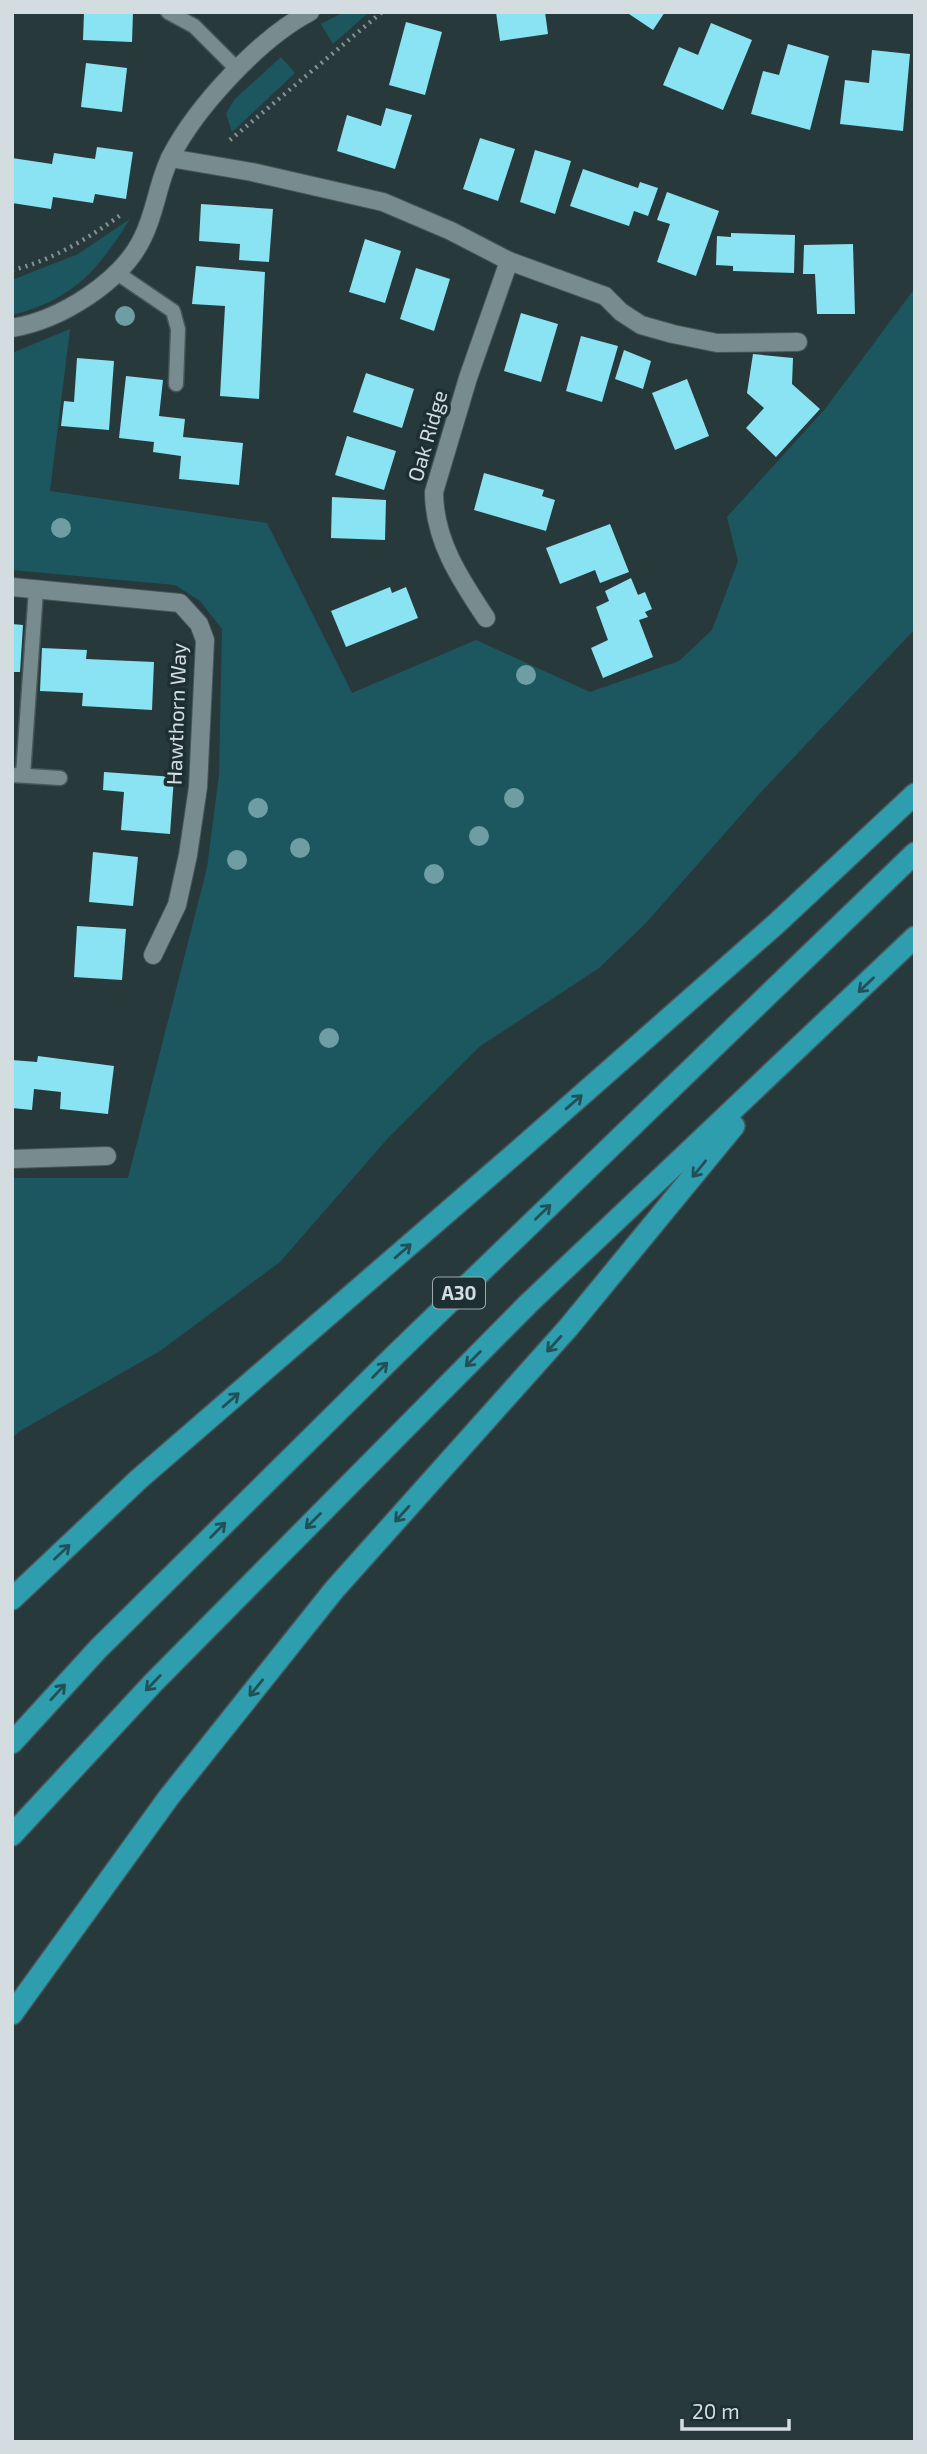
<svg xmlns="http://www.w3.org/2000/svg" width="927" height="2454" viewBox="0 0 927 2454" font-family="'Exo 2',sans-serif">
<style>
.green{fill:#1c575f}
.building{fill:#89e3f2}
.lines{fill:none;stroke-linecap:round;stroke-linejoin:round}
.lane-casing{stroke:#475658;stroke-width:17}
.street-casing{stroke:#475658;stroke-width:20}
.highway-casing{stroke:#475658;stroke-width:24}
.path{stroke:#869395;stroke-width:4.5;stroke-dasharray:2 5;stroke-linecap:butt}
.lane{stroke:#788c8f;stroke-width:14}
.street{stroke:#788c8f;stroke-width:18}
.highway{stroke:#2e9eae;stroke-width:21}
.tree{fill:#6f9da4}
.oneway{stroke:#235057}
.labels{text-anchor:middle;stroke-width:7;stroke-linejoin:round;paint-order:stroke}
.shield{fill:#1e2f32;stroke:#9da9ab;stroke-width:2}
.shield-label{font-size:19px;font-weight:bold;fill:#d3dddf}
.street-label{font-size:21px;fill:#d3dddf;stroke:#1e2f32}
</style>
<rect width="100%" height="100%" fill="#28393c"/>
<g class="green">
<path d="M 344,12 L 369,12 L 333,44 L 321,24 Z"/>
<path d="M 281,57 L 295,73 L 232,132 L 226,114 L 234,100 Z"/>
<path d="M 130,219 C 97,271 74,299 12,315 L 12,280 L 78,254 Z"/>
<path d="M 915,288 L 915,629 L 762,791 L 646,923 L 599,968 L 479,1047 L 388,1138 L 280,1262 L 160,1351 L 20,1431 L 12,1438 L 12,1178 L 128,1178 L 207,868 L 219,775 L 222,629 L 200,601 L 175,585 L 12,570 L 12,353 L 70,329 L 50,491 L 267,523 L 352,693 L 476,640 L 590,692 L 679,661 L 712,630 L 738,561 L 727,517 L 825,409 Z"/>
</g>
<g class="building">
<path d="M 84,12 L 133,12 L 132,42 L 83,40 Z"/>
<path d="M 496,12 L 545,12 L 548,34 L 500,41 Z"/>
<path d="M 626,12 L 665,12 L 653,30 Z"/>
<path d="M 406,22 L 442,32 L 425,95 L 389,85 Z"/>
<path d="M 711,23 L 752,40 L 723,110 L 663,85 L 679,47 L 698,55 Z"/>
<path d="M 788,44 L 829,56 L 810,130 L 751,114 L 763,71 L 779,75 Z"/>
<path d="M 872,50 L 910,54 L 903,131 L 840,124 L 845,80 L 869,83 Z"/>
<path d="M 86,63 L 127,68 L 122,112 L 81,107 Z"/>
<path d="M 386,108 L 412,115 L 395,169 L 337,151 L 347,115 L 381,126 Z"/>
<path d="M 480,138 L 515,149 L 498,201 L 463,189 Z"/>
<path d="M 97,147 L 133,152 L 126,199 L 95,194 L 93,203 L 53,197 L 51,209 L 12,203 L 12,158 L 52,164 L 54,153 L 95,159 Z"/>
<path d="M 535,150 L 571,161 L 555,214 L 520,202 Z"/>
<path d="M 583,169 L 638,188 L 640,182 L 658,188 L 648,216 L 634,211 L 629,226 L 570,206 Z"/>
<path d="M 667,192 L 719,211 L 696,276 L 657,262 L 670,224 L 657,220 Z"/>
<path d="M 201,204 L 273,209 L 269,262 L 239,260 L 240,244 L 199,241 Z"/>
<path d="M 731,233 L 795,235 L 794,273 L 733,271 L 733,266 L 716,265 L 717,236 L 731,237 Z"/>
<path d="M 365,239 L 401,251 L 385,303 L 349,292 Z"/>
<path d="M 853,244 L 855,314 L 817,314 L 815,274 L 803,274 L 804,245 Z"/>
<path d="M 196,266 L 265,272 L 259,399 L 220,396 L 225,306 L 192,304 Z"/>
<path d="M 416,268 L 450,279 L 434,331 L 400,319 Z"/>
<path d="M 521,313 L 558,324 L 541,382 L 504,371 Z"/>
<path d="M 581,336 L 618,346 L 602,402 L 566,391 Z"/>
<path d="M 624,350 L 651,361 L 643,389 L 615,379 Z"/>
<path d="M 753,354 L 793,358 L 792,384 L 820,409 L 776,457 L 746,428 L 764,408 L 747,393 Z"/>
<path d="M 77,358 L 114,361 L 109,430 L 61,426 L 64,401 L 74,402 Z"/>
<path d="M 366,373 L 414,389 L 402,428 L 353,412 Z"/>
<path d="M 126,376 L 163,380 L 159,416 L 185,419 L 183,437 L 243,443 L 239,485 L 179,479 L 181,456 L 153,452 L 154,442 L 119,438 Z"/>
<path d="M 687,379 L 709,436 L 675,450 L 652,393 Z"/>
<path d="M 347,436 L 396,451 L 384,490 L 335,475 Z"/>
<path d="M 484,473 L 544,490 L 542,496 L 555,500 L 546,531 L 474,510 Z"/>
<path d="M 332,497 L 386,500 L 385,540 L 331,538 Z"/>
<path d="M 610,524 L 629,572 L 600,583 L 595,570 L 560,584 L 546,548 Z"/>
<path d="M 631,578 L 638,595 L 645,592 L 652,609 L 645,612 L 648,617 L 639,620 L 653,657 L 603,678 L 591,648 L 608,640 L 596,607 L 609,601 L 605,591 Z"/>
<path d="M 390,587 L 392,593 L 406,587 L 418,618 L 346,647 L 331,611 Z"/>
<path d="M 12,624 L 23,625 L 20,672 L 12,672 Z"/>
<path d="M 42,648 L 87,650 L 86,659 L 154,662 L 152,710 L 82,706 L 83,693 L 40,691 Z"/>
<path d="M 104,772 L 174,777 L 170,834 L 121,830 L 124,792 L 103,790 Z"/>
<path d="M 93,852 L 138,857 L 133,906 L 89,902 Z"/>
<path d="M 77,926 L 126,929 L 122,980 L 74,977 Z"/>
<path d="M 38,1056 L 114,1066 L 108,1114 L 60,1109 L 61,1092 L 34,1089 L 32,1110 L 12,1108 L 12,1060 L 37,1062 Z"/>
</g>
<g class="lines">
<defs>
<g id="lane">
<path d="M 168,12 L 194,26 L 238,70"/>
<path d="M 117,273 L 173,311 L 178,329 L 176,384"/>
<path d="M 12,775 L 60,778"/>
<path d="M 23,775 L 36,590"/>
</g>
<g id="street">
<path d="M 170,158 L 252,172 L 383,202 L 451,231 L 509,261 L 468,378 L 434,492 C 434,540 460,579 486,618"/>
<path d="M 509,261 L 605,296 L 621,312 L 641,325 L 673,334 L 717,343 L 798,342"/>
<path d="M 12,328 C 60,320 122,282 143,237 C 156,211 158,181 171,156 C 197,106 260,38 310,12"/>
<path d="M 12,587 L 180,603 L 199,624 L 205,640 L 198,787 L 188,855 L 177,905 L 153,955"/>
<path d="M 12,1159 L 107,1156"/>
</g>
<g id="highway">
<path d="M 12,1599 L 139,1479 L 518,1151 L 776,924 L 915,794"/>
<path d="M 12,1743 L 98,1649 L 398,1352 L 915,853"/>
<path d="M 12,1835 L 153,1683 L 528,1304 L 915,937"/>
<path d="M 12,2014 L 169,1797 L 334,1590 L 568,1328 L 734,1126"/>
</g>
</defs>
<use href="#lane" class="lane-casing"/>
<use href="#street" class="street-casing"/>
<use href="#highway" class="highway-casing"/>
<g class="path">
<path d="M 230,140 L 382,12"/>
<path d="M 12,270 C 49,262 93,236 123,213"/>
</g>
<use href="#lane" class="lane"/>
<use href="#street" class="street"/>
<use href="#highway" class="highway"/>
</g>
<g class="tree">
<circle cx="125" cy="316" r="10"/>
<circle cx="61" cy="528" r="10"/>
<circle cx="526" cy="675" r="10"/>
<circle cx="514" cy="798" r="10"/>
<circle cx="258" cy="808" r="10"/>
<circle cx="479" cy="836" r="10"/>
<circle cx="300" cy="848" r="10"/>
<circle cx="237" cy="860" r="10"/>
<circle cx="434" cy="874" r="10"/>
<circle cx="329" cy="1038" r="10"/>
</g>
<defs><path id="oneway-shaft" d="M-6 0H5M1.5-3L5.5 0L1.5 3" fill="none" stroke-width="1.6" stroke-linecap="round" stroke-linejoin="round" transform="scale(1.75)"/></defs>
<g class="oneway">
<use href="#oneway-shaft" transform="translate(866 985) rotate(136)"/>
<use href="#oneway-shaft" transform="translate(574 1102) rotate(-41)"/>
<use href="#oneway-shaft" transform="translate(699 1169) rotate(129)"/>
<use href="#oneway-shaft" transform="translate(543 1212) rotate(-44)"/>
<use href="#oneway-shaft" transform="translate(403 1251) rotate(-41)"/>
<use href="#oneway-shaft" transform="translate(554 1344) rotate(132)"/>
<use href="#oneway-shaft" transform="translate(473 1359) rotate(135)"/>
<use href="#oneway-shaft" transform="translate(380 1370) rotate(-45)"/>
<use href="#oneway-shaft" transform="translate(231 1400) rotate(-41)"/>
<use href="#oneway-shaft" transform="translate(402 1514) rotate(132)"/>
<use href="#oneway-shaft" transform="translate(313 1521) rotate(135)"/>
<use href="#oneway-shaft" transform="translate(218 1530) rotate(-45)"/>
<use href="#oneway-shaft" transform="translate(62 1552) rotate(-43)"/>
<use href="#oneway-shaft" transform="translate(153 1683) rotate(134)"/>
<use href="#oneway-shaft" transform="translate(256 1688) rotate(129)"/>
<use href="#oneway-shaft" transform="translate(58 1692) rotate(-47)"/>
</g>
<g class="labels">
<rect class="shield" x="433" y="1277.5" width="52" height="31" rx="5"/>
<g class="shield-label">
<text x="459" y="1300">A30</text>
</g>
<g class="street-label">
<text transform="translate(428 436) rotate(-74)" y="7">Oak Ridge</text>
<text transform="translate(177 714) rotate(-88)" y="7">Hawthorn Way</text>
</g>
</g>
<rect width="927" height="2454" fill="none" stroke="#d3dddf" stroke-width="28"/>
<path d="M682 2419v10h107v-10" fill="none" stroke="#d3dddf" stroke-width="3.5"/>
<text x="692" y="2419" font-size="21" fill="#d3dddf" stroke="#1e2f32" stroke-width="5" paint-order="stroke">20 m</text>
</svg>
